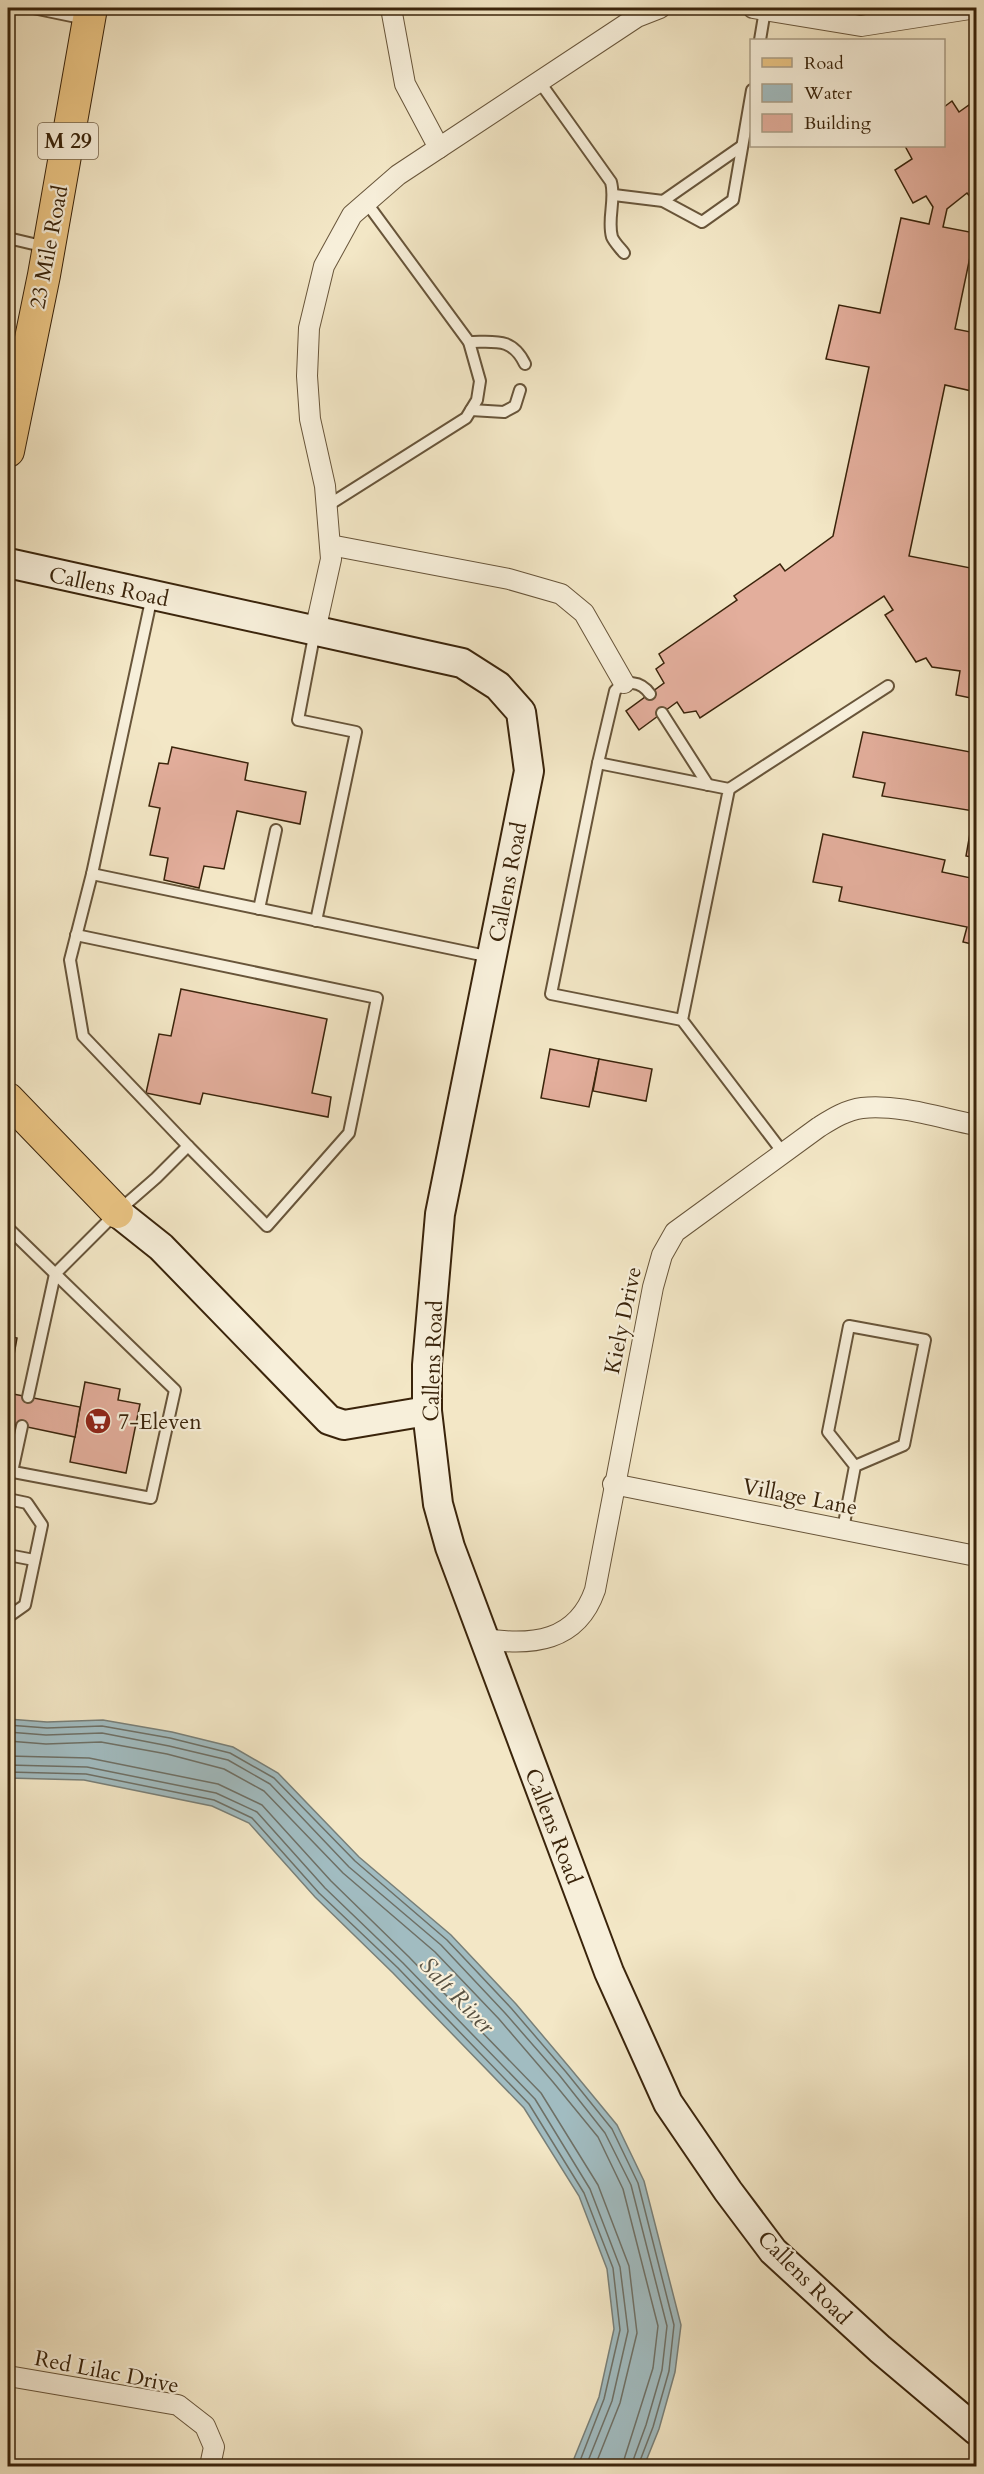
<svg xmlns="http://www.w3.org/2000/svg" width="984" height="2474" viewBox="0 0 984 2474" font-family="Cardo,serif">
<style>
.water{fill:#a1bcc1;stroke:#787f78;stroke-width:1.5}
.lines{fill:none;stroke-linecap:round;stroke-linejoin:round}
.shore{stroke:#6e7066;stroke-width:1.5}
.building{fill:#e3ae9c;stroke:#3a240b;stroke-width:1.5}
.lane-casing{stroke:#68553a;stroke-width:14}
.street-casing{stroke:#68553a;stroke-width:22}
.secondary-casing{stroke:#3a240b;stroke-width:32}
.primary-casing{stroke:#3a240b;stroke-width:34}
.lane{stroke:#f7efda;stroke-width:10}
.street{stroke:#f7efda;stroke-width:20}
.secondary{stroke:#f7efda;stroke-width:28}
.primary{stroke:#eac483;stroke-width:32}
.labels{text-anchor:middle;stroke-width:4.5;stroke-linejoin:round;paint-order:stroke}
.shield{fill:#f7efda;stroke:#736149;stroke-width:1.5}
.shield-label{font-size:21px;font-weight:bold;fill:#3a240b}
.street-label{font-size:22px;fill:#3a240b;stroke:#f7efda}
.poi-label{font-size:22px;fill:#3a240b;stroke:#f7efda;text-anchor:start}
.water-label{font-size:24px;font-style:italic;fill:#595242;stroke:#f7efda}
</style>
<rect width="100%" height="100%" fill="#f3e7c6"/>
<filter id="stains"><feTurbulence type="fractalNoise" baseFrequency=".00333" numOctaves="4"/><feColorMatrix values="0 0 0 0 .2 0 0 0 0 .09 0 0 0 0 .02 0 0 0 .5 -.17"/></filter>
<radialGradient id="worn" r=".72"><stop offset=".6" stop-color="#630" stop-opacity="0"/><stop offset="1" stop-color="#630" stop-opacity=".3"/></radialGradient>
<path class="water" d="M 8,1719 L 47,1722 L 103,1720 L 172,1732 L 233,1747 L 278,1773 L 359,1857 L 451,1935 L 516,2004 L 570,2068 L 617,2125 L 644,2181 L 681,2325 L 675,2372 L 659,2429 L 644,2466 L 571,2466 L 599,2397 L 614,2329 L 607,2269 L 579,2196 L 524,2108 L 393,1973 L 315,1897 L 249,1823 L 212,1806 L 84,1780 L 8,1778 Z"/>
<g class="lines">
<g class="shore">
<path d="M 8,1725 L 47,1728 L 102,1726 L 170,1738 L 230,1753 L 274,1778 L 355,1861 L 447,1940 L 511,2008 L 566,2072 L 612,2129 L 638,2183 L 674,2325 L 669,2371 L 653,2427 L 638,2466"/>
<path d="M 8,1732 L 46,1735 L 102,1733 L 169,1746 L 228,1760 L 270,1784 L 349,1867 L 441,1945 L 505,2013 L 560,2076 L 605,2133 L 631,2185 L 667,2326 L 662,2370 L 646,2425 L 631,2466"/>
<path d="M 8,1741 L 46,1744 L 101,1742 L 167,1754 L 224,1769 L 264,1791 L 343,1873 L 435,1952 L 499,2019 L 553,2082 L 598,2137 L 623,2189 L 658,2326 L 653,2368 L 622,2466"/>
<path d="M 8,1756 L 89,1758 L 218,1784 L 262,1805 L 331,1881 L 409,1957 L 541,2093 L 598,2185 L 629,2266 L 637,2333 L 620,2403 L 595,2466"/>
<path d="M 8,1765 L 87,1767 L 216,1793 L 257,1812 L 325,1888 L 403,1963 L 535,2099 L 590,2189 L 620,2267 L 628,2331 L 612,2401 L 586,2466"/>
<path d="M 8,1772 L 86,1774 L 214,1800 L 252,1818 L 319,1893 L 398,1968 L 529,2104 L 584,2193 L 613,2268 L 620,2330 L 604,2399 L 578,2466"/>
</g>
</g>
<g class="building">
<path d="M 976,100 L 976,195 L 971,198 L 967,193 L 947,209 L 943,227 L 975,233 L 955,329 L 976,333 L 976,392 L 945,385 L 909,556 L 976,569 L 976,699 L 956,695 L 960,671 L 932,667 L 926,658 L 916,662 L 885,615 L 893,610 L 884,596 L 700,718 L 696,711 L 684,713 L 677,702 L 639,730 L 626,711 L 664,683 L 656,669 L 664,663 L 659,654 L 737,600 L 734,596 L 780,564 L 785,571 L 833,536 L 869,367 L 826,359 L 839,305 L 880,313 L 901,218 L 929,224 L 933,207 L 926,196 L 913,203 L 895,170 L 912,159 L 905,146 L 944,146 L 944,107 L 952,101 L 959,112 Z"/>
<path d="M 863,732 L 976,753 L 976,858 L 966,856 L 974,811 L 882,796 L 885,783 L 853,777 Z"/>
<path d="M 172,747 L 248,763 L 245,780 L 306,792 L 300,824 L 237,811 L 224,869 L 204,866 L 199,888 L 164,880 L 168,858 L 150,855 L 160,808 L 149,806 L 159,763 L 168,764 Z"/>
<path d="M 823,834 L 945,860 L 942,872 L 976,879 L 976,945 L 963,942 L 967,927 L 839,901 L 842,887 L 813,882 Z"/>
<path d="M 181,989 L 327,1019 L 312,1093 L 331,1097 L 328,1117 L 203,1093 L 200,1104 L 146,1093 L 159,1034 L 171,1036 Z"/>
<path d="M 550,1049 L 599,1059 L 589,1107 L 541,1098 Z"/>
<path d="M 599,1059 L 652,1069 L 646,1101 L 593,1091 Z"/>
<path d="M 8,1336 L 17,1338 L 8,1388 Z"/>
<path d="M 85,1382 L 120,1389 L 118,1400 L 140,1404 L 126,1473 L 70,1462 Z"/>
<path d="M 8,1393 L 80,1407 L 75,1437 L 8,1423 Z"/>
</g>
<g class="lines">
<defs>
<g id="lane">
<path d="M 33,8 L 86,19"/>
<path d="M 760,40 L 765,10"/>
<path d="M 539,81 L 611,182 C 616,200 607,219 612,237 C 614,242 620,248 624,253"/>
<path d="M 614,195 L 663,201 L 702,222 L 733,200 L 752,90"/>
<path d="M 663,201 L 742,146"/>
<path d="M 8,238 L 46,247"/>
<path d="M 469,342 C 495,342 512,337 525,364"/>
<path d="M 471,410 L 504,412 L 515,406 L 520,390"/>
<path d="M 327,506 L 466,418 L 477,400 L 480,381 L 469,342 L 366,202"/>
<path d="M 315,631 L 298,720 L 356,732 L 316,921"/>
<path d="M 662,713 L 708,785"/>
<path d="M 598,763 L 615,691 C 625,679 641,681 650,694"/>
<path d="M 729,789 L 888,686"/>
<path d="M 92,874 L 491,957"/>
<path d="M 259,909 L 276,830"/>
<path d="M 76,935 L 377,998 L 349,1133 L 267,1226 L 188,1146"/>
<path d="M 682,1020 L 729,789 L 598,763 L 551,994 L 682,1020 L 784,1154"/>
<path d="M 8,1228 L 175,1390 L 151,1498 L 8,1471"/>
<path d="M 28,1397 L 55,1274 L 117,1212 L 156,1178 L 188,1146 L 83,1036 L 70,960 L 92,874 L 152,596"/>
<path d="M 12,1472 L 22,1426"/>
<path d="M 8,1499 L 27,1503 L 42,1525 L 25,1605 L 8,1617"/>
<path d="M 843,1529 L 855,1466 L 828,1432 L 849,1326 L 925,1340 L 904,1445 L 855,1466"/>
<path d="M 8,1555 L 34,1560"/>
</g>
<g id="street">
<path d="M 391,8 L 405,84 L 439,148"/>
<path d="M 753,8 L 861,26 L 976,8"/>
<path d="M 330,545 L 509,579 L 561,594 L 584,613 L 624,683"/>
<path d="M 315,631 L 331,559 L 325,486 L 310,419 L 307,376 L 309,328 L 324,266 L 352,215 L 398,175 L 637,17 L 660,8"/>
<path d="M 613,1484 L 976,1556"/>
<path d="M 484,1639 C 532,1646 577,1642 595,1590 L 653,1287 L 662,1255 L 675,1232 L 819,1127 C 832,1119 846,1110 862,1108 C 899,1104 940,1118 976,1125"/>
<path d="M 8,2376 L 178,2405 L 205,2426 L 214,2447 L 210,2466"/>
</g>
<g id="secondary">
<path d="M 8,563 L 462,663 L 498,686 L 521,712 L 529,771 L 440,1214 L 427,1365 L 427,1411 L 438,1504 L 450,1547 L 609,1972 L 668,2103 L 728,2191 L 773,2251 L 880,2349 L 976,2430"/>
<path d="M 117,1212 L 161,1247 L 329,1420 L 344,1425 L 427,1411"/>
</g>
<g id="primary">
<path d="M 8,451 L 44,275 L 91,8"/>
<path d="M 8,1099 L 117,1212"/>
</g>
</defs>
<use href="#lane" class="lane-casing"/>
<use href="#street" class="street-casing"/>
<use href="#secondary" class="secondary-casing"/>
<use href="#primary" class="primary-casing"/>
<use href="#lane" class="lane"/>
<use href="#street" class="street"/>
<use href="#secondary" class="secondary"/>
<use href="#primary" class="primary"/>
</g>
<defs>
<symbol id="supermarket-disc" viewBox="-11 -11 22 22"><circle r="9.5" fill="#8f2418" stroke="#f7efda"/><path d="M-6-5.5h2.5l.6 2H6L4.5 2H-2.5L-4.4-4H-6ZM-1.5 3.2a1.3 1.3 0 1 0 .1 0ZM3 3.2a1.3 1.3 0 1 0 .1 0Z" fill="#fff"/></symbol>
</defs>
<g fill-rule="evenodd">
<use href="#supermarket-disc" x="83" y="1406" width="30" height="30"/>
</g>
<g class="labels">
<rect class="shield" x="38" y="123" width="60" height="36" rx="4.5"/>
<g class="shield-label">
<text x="68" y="148">M 29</text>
</g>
<g class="street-label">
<text transform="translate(48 247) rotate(-79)" y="8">23 Mile Road</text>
<text transform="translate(109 586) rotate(12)" y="8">Callens Road</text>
<text transform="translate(507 882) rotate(-79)" y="8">Callens Road</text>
<text transform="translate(622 1320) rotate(-78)" y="8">Kiely Drive</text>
<text transform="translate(432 1361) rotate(-88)" y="8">Callens Road</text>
<text transform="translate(800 1496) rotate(11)" y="8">Village Lane</text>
<text transform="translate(554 1826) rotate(69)" y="8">Callens Road</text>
<text transform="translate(805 2277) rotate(45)" y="8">Callens Road</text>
<text transform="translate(107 2371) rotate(11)" y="8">Red Lilac Drive</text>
</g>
<g class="poi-label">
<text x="118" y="1429">7-Eleven</text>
</g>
<g class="water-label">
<text transform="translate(457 1995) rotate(46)" y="8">Salt River</text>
</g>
</g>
<rect width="984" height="2474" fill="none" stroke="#f3e7c6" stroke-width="30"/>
<rect x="9" y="9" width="966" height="2456" fill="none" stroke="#3a240b" stroke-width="3"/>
<rect x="15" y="15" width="954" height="2444" fill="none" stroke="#3a240b" stroke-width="1.5"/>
<rect x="750" y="39" width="195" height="108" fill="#f7efda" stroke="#ab9e87" stroke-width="1.5"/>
<rect x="762" y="58" width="30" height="9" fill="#eac483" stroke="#ab9e87" stroke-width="1.5"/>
<text x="804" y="69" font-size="18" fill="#3a240b">Road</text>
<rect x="762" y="84" width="30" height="18" fill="#a1bcc1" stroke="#ab9e87" stroke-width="1.5"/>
<text x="804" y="99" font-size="18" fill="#3a240b">Water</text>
<rect x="762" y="114" width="30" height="18" fill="#e3ae9c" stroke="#ab9e87" stroke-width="1.5"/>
<text x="804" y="129" font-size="18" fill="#3a240b">Building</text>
<rect width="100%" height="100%" filter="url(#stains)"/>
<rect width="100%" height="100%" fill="url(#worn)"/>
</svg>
